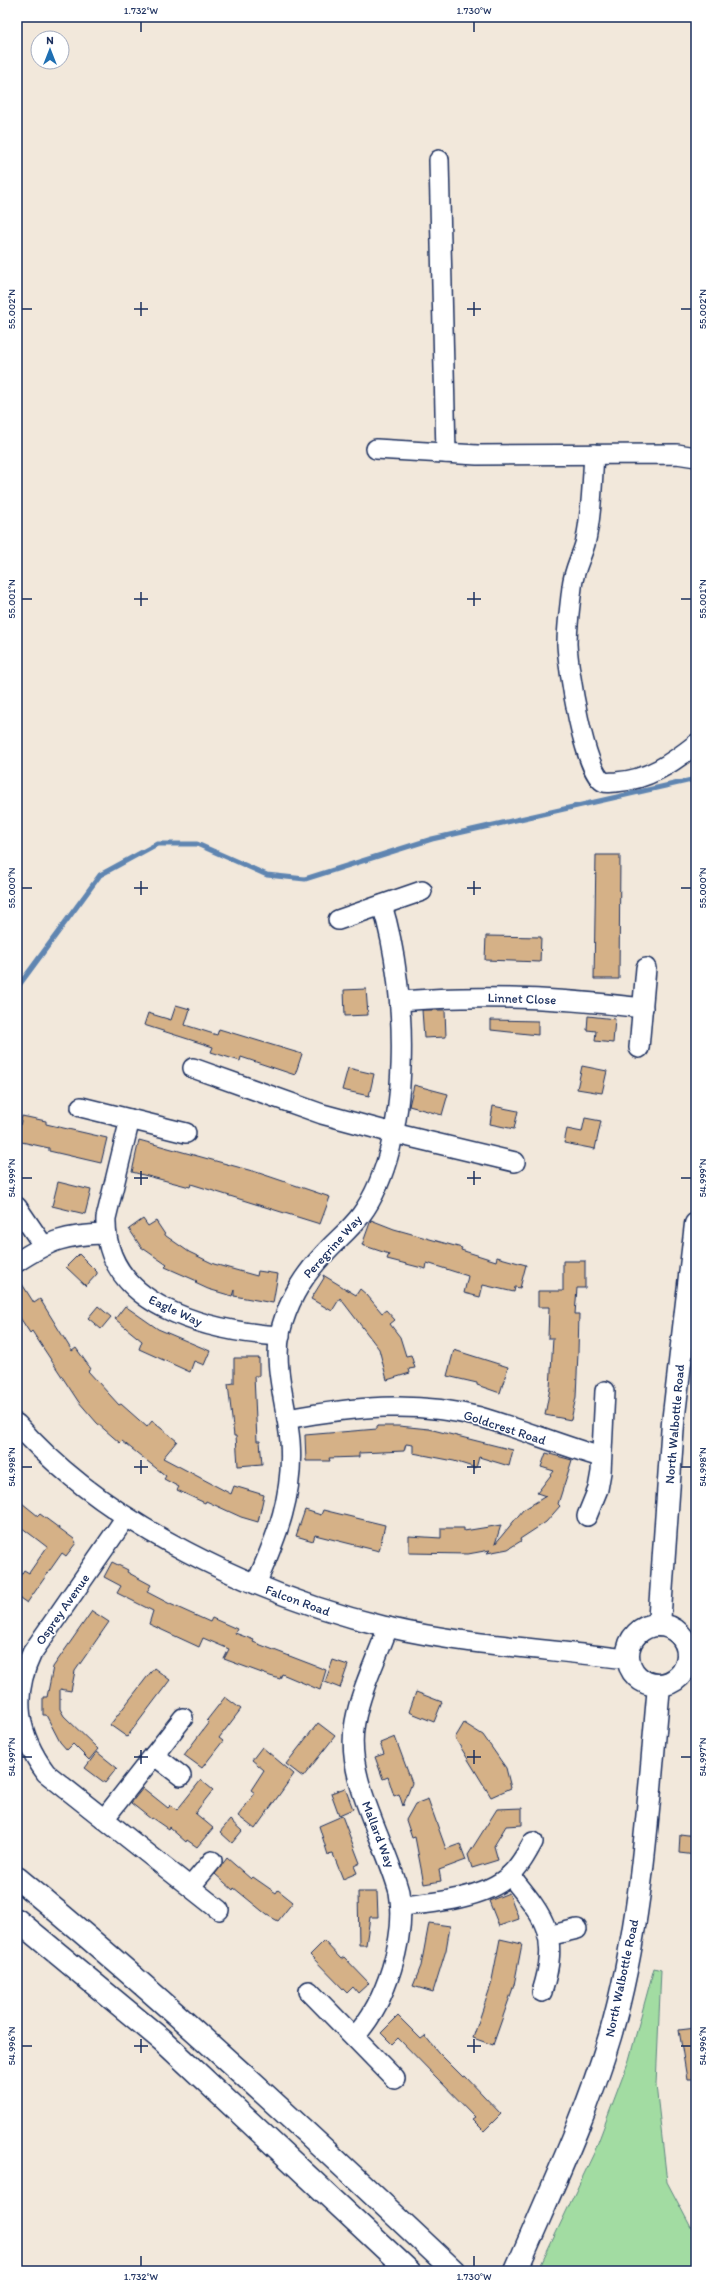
<svg xmlns="http://www.w3.org/2000/svg" width="713" height="2288" viewBox="0 0 713 2288" font-family="Itim,sans-serif">
<style>
.green{fill:#a2dca2;stroke:#5e8680}
.lines{fill:none;stroke-linecap:round;stroke-linejoin:round}
.stream{stroke:#5f85b1;stroke-width:5}
.building{fill:#d5b187;stroke:#1b2f5e}
.minor-casing{stroke:#1b2f5e;stroke-width:22}
.tertiary-casing{stroke:#1b2f5e;stroke-width:25}
.trunk-casing{stroke:#1b2f5e;stroke-width:25}
.minor{stroke:#fff;stroke-width:19}
.tertiary{stroke:#fff;stroke-width:22}
.trunk{stroke:#fff;stroke-width:22}
.ticks{fill:none;stroke:#1b2f5e;stroke-width:1.5}
.labels{text-anchor:middle;stroke-width:3;stroke-linejoin:round;paint-order:stroke}
.street-label{font-size:13px;fill:#1b2f5e;stroke:#fff}
.neatline{fill:none;stroke:#1b2f5e;stroke-width:1.5}
.ticks-label{font-size:10px;text-anchor:middle;fill:#1b2f5e}
</style>
<rect width="100%" height="100%" fill="#f2e8db"/>
<filter id="ink" filterUnits="userSpaceOnUse"><feTurbulence type="fractalNoise" baseFrequency=".025" numOctaves="2"/><feDisplacementMap in="SourceGraphic" scale="8" xChannelSelector="R" yChannelSelector="G"/><feConvolveMatrix kernelMatrix="1 2 1 2 8 2 1 2 1" color-interpolation-filters="sRGB"/></filter>
<g filter="url(#ink)">
<path class="green" d="M 654,1968 L 661,1970 L 656,2085 L 667,2182 L 696,2237 L 696,2271 L 538,2271 L 594,2153 L 629,2060 Z"/>
<g class="lines">
<path class="stream" d="M 17,988 L 100,875 L 157,844 L 197,844 L 267,875 L 305,879 L 432,839 L 696,779"/>
</g>
<g class="building">
<path d="M 596,855 L 620,855 L 619,979 L 594,979 Z"/>
<path d="M 486,936 L 541,937 L 540,962 L 485,960 Z"/>
<path d="M 366,989 L 368,1015 L 345,1016 L 344,990 Z"/>
<path d="M 176,1005 L 190,1009 L 185,1025 L 217,1035 L 219,1029 L 302,1054 L 295,1075 L 241,1057 L 240,1061 L 211,1052 L 213,1047 L 144,1025 L 148,1013 L 171,1020 Z"/>
<path d="M 422,1010 L 445,1010 L 446,1037 L 424,1038 Z"/>
<path d="M 588,1016 L 615,1019 L 613,1043 L 595,1041 L 596,1031 L 587,1030 Z"/>
<path d="M 491,1020 L 538,1021 L 538,1035 L 491,1030 Z"/>
<path d="M 582,1066 L 607,1071 L 602,1093 L 577,1089 Z"/>
<path d="M 348,1068 L 374,1074 L 369,1096 L 342,1090 Z"/>
<path d="M 414,1085 L 448,1094 L 442,1115 L 409,1106 Z"/>
<path d="M 493,1106 L 518,1111 L 514,1129 L 490,1124 Z"/>
<path d="M 22,1116 L 46,1121 L 46,1124 L 107,1138 L 101,1163 L 49,1151 L 49,1148 L 17,1141 Z"/>
<path d="M 585,1118 L 601,1121 L 595,1149 L 564,1143 L 567,1129 L 582,1132 Z"/>
<path d="M 139,1140 L 256,1172 L 330,1197 L 320,1224 L 191,1184 L 190,1187 L 132,1172 Z"/>
<path d="M 58,1182 L 91,1190 L 85,1214 L 52,1206 Z"/>
<path d="M 143,1219 L 148,1226 L 156,1221 L 166,1236 L 189,1252 L 214,1264 L 257,1276 L 258,1271 L 278,1274 L 273,1303 L 234,1296 L 234,1290 L 232,1296 L 208,1289 L 195,1283 L 197,1281 L 165,1267 L 167,1265 L 141,1247 L 129,1229 Z"/>
<path d="M 371,1220 L 394,1229 L 462,1248 L 461,1250 L 496,1261 L 497,1257 L 526,1265 L 520,1288 L 515,1287 L 514,1292 L 483,1285 L 480,1297 L 464,1293 L 468,1276 L 427,1263 L 426,1269 L 387,1259 L 389,1254 L 362,1245 Z"/>
<path d="M 79,1254 L 97,1272 L 97,1274 L 86,1286 L 66,1267 Z"/>
<path d="M 563,1261 L 585,1261 L 585,1288 L 577,1288 L 575,1314 L 579,1314 L 578,1352 L 576,1397 L 571,1420 L 545,1415 L 550,1388 L 553,1338 L 548,1338 L 549,1307 L 538,1307 L 538,1291 L 563,1291 Z"/>
<path d="M 323,1275 L 356,1295 L 360,1289 L 367,1295 L 382,1313 L 386,1310 L 395,1320 L 390,1324 L 400,1337 L 406,1356 L 411,1355 L 415,1368 L 409,1369 L 410,1373 L 387,1380 L 379,1349 L 340,1298 L 332,1311 L 311,1299 L 324,1278 Z"/>
<path d="M 17,1276 L 34,1303 L 40,1299 L 72,1351 L 76,1348 L 91,1369 L 88,1371 L 119,1405 L 121,1404 L 147,1427 L 152,1421 L 177,1441 L 163,1458 L 231,1494 L 234,1486 L 264,1495 L 258,1522 L 241,1517 L 206,1501 L 205,1503 L 177,1490 L 179,1487 L 164,1479 L 166,1476 L 122,1441 L 120,1443 L 97,1423 L 78,1401 L 32,1331 L 30,1333 L 17,1313 Z"/>
<path d="M 98,1306 L 111,1317 L 101,1329 L 88,1318 Z"/>
<path d="M 125,1306 L 158,1329 L 210,1351 L 204,1365 L 194,1361 L 190,1372 L 139,1349 L 142,1341 L 115,1319 Z"/>
<path d="M 454,1350 L 508,1367 L 500,1393 L 477,1385 L 477,1383 L 447,1376 Z"/>
<path d="M 234,1358 L 259,1358 L 259,1376 L 254,1376 L 257,1441 L 260,1441 L 262,1464 L 238,1466 L 236,1436 L 234,1436 L 228,1384 L 234,1383 Z"/>
<path d="M 377,1426 L 399,1426 L 429,1429 L 513,1450 L 509,1466 L 479,1457 L 476,1468 L 454,1461 L 413,1453 L 413,1445 L 406,1444 L 404,1451 L 359,1453 L 359,1457 L 329,1458 L 330,1461 L 306,1461 L 305,1435 L 377,1429 Z"/>
<path d="M 546,1453 L 572,1460 L 558,1504 L 560,1506 L 546,1522 L 520,1539 L 521,1541 L 508,1549 L 487,1553 L 490,1550 L 468,1554 L 409,1553 L 409,1536 L 441,1538 L 441,1528 L 464,1528 L 464,1531 L 501,1525 L 495,1544 L 523,1510 L 546,1496 L 537,1493 L 554,1471 L 541,1467 Z"/>
<path d="M 17,1499 L 38,1516 L 40,1514 L 74,1539 L 76,1543 L 66,1556 L 62,1553 L 27,1603 L 17,1596 L 17,1581 L 24,1570 L 29,1573 L 47,1547 L 17,1524 Z"/>
<path d="M 305,1510 L 321,1515 L 323,1510 L 385,1525 L 379,1551 L 315,1535 L 313,1541 L 296,1536 Z"/>
<path d="M 112,1562 L 128,1570 L 127,1572 L 151,1585 L 147,1592 L 170,1604 L 210,1622 L 212,1618 L 237,1629 L 235,1633 L 254,1640 L 253,1642 L 326,1670 L 320,1690 L 282,1674 L 280,1679 L 270,1676 L 224,1659 L 229,1649 L 203,1638 L 199,1647 L 149,1624 L 153,1611 L 117,1593 L 121,1586 L 104,1577 Z"/>
<path d="M 92,1611 L 109,1622 L 75,1671 L 71,1691 L 60,1689 L 60,1709 L 64,1716 L 98,1749 L 89,1760 L 73,1744 L 67,1750 L 60,1742 L 46,1715 L 43,1715 L 43,1697 L 47,1697 L 53,1667 Z"/>
<path d="M 333,1660 L 348,1665 L 340,1688 L 325,1682 Z"/>
<path d="M 154,1668 L 170,1680 L 127,1737 L 110,1725 Z"/>
<path d="M 416,1692 L 442,1702 L 434,1722 L 409,1712 Z"/>
<path d="M 225,1697 L 241,1709 L 219,1738 L 223,1741 L 202,1768 L 184,1755 L 209,1722 L 207,1720 Z"/>
<path d="M 318,1723 L 335,1736 L 303,1777 L 286,1764 Z"/>
<path d="M 464,1723 L 483,1735 L 506,1768 L 511,1788 L 491,1797 L 455,1738 Z"/>
<path d="M 395,1737 L 412,1783 L 403,1806 L 399,1794 L 394,1796 L 388,1777 L 383,1779 L 375,1757 L 384,1754 L 380,1743 Z"/>
<path d="M 262,1747 L 294,1774 L 255,1829 L 238,1816 L 255,1793 L 251,1790 L 264,1770 L 252,1760 Z"/>
<path d="M 97,1752 L 117,1768 L 105,1783 L 85,1768 Z"/>
<path d="M 201,1780 L 213,1790 L 195,1813 L 213,1828 L 197,1847 L 187,1840 L 186,1842 L 169,1827 L 168,1829 L 152,1818 L 151,1819 L 131,1803 L 143,1788 L 168,1808 L 171,1805 L 177,1810 Z"/>
<path d="M 345,1788 L 353,1809 L 339,1815 L 331,1793 Z"/>
<path d="M 428,1799 L 446,1849 L 460,1844 L 466,1860 L 439,1870 L 441,1881 L 424,1884 L 415,1837 L 412,1838 L 406,1820 L 415,1804 Z"/>
<path d="M 522,1808 L 522,1825 L 506,1826 L 494,1846 L 498,1860 L 472,1868 L 468,1855 L 497,1809 Z"/>
<path d="M 342,1816 L 360,1863 L 354,1866 L 357,1873 L 343,1879 L 333,1854 L 328,1855 L 319,1826 Z"/>
<path d="M 230,1820 L 242,1831 L 232,1843 L 220,1832 Z"/>
<path d="M 680,1834 L 696,1836 L 696,1855 L 679,1853 Z"/>
<path d="M 227,1858 L 251,1879 L 253,1877 L 276,1893 L 278,1890 L 293,1902 L 278,1921 L 267,1915 L 234,1888 L 233,1890 L 215,1874 Z"/>
<path d="M 358,1892 L 377,1892 L 378,1917 L 370,1917 L 366,1945 L 359,1945 Z"/>
<path d="M 509,1893 L 519,1919 L 499,1926 L 489,1901 Z"/>
<path d="M 429,1923 L 450,1926 L 446,1950 L 433,1992 L 413,1986 L 421,1966 Z"/>
<path d="M 500,1939 L 522,1944 L 514,1985 L 493,2045 L 473,2038 L 491,1985 Z"/>
<path d="M 324,1941 L 341,1959 L 344,1957 L 369,1983 L 358,1993 L 353,1987 L 347,1993 L 310,1955 Z"/>
<path d="M 398,2016 L 421,2039 L 425,2036 L 438,2052 L 463,2077 L 465,2076 L 501,2114 L 484,2131 L 472,2119 L 475,2117 L 398,2038 L 392,2044 L 381,2033 Z"/>
<path d="M 696,2028 L 696,2079 L 687,2079 L 679,2030 Z"/>
</g>
<g class="lines">
<defs>
<g id="minor">
<path d="M 439,160 L 446,453"/>
<path d="M 376,449 L 477,455 L 677,454 L 696,457"/>
<path d="M 594,454 C 592,484 592,514 585,544 C 581,558 573,572 572,587 C 570,606 567,626 567,644 C 568,667 584,774 604,782 C 607,783 612,782 616,782 C 648,780 672,763 696,744"/>
<path d="M 338,920 L 422,891"/>
<path d="M 400,1001 C 483,994 561,998 643,1008"/>
<path d="M 639,1048 L 646,968"/>
<path d="M 193,1068 L 322,1114 L 393,1133 L 515,1162"/>
<path d="M 81,1107 L 186,1133"/>
<path d="M 130,1119 L 106,1218 C 103,1307 209,1331 280,1336"/>
<path d="M 17,1207 L 43,1245"/>
<path d="M 17,1262 C 51,1240 65,1235 105,1234"/>
<path d="M 287,1419 C 352,1407 415,1400 480,1417 C 521,1429 560,1445 601,1457"/>
<path d="M 17,1424 C 105,1525 258,1596 387,1627 C 465,1645 548,1649 627,1659"/>
<path d="M 587,1516 L 598,1489 L 601,1472 L 605,1391"/>
<path d="M 126,1517 L 32,1653 C 11,1697 18,1735 46,1773 L 219,1910"/>
<path d="M 256,1584 C 277,1536 294,1495 290,1441 C 287,1406 273,1368 280,1333 C 287,1304 302,1277 323,1255 C 335,1241 350,1230 361,1215 C 414,1143 408,988 382,905"/>
<path d="M 689,1655 L 696,1655"/>
<path d="M 154,1755 L 181,1776"/>
<path d="M 104,1819 L 183,1718"/>
<path d="M 510,1875 C 545,1918 560,1935 542,1992"/>
<path d="M 191,1886 L 212,1861"/>
<path d="M 402,1906 C 434,1903 486,1898 510,1875 C 520,1866 527,1853 533,1842"/>
<path d="M 548,1936 L 577,1929"/>
<path d="M 309,1991 L 395,2079"/>
<path d="M 355,2036 C 386,2003 407,1937 399,1892 C 385,1839 344,1777 355,1722 C 361,1689 377,1658 388,1627"/>
</g>
<g id="tertiary">
<circle cx="658" cy="1655" r="30"/>
<path d="M 659,1625 L 673,1423 L 696,1224"/>
<path d="M 516,2271 C 549,2194 586,2117 610,2036 C 643,1923 648,1802 659,1686"/>
</g>
<g id="trunk">
<path d="M 17,1878 C 168,2002 311,2136 454,2271"/>
<path d="M 17,1920 L 162,2040 L 409,2271"/>
</g>
</defs>
<use href="#minor" class="minor-casing"/>
<use href="#tertiary" class="tertiary-casing"/>
<use href="#trunk" class="trunk-casing"/>
<use href="#minor" class="minor"/>
<use href="#tertiary" class="tertiary"/>
<use href="#trunk" class="trunk"/>
</g>
</g>
<path class="ticks" d="M 141,22 L 141,32M 474,22 L 474,32M 141,302 L 141,316M 474,302 L 474,316M 22,309 L 32,309M 134,309 L 148,309M 467,309 L 481,309M 681,309 L 691,309M 141,592 L 141,606M 474,592 L 474,606M 22,599 L 32,599M 134,599 L 148,599M 467,599 L 481,599M 681,599 L 691,599M 141,881 L 141,895M 474,881 L 474,895M 22,888 L 32,888M 134,888 L 148,888M 467,888 L 481,888M 681,888 L 691,888M 141,1171 L 141,1185M 474,1171 L 474,1185M 22,1178 L 32,1178M 134,1178 L 148,1178M 467,1178 L 481,1178M 681,1178 L 691,1178M 141,1460 L 141,1474M 474,1460 L 474,1474M 22,1467 L 32,1467M 134,1467 L 148,1467M 467,1467 L 481,1467M 681,1467 L 691,1467M 141,1750 L 141,1764M 474,1750 L 474,1764M 22,1757 L 32,1757M 134,1757 L 148,1757M 467,1757 L 481,1757M 681,1757 L 691,1757M 141,2039 L 141,2053M 474,2039 L 474,2053M 22,2046 L 32,2046M 134,2046 L 148,2046M 467,2046 L 481,2046M 681,2046 L 691,2046M 141,2256 L 141,2266M 474,2256 L 474,2266"/>
<g class="labels">
<g class="street-label">
<text transform="translate(522 998) rotate(2)" y="5">Linnet Close</text>
<text transform="translate(332 1246) rotate(-48)" y="5">Peregrine Way</text>
<text transform="translate(176 1310) rotate(25)" y="5">Eagle Way</text>
<text transform="translate(674 1424) rotate(-85)" y="5">North Walbottle Road</text>
<text transform="translate(505 1427) rotate(18)" y="5">Goldcrest Road</text>
<text transform="translate(298 1600) rotate(20)" y="5">Falcon Road</text>
<text transform="translate(62 1609) rotate(-55)" y="5">Osprey Avenue</text>
<text transform="translate(379 1834) rotate(69)" y="5">Mallard Way</text>
<text transform="translate(621 1978) rotate(-78)" y="5">North Walbottle Road</text>
</g>
</g>
<rect width="713" height="2288" fill="none" stroke="#fff" stroke-width="44"/>
<g transform="translate(50 50)"><circle r="19" fill="#ffffff" stroke="#a4acbf"/>
<path d="M0-3L7 15L0 10L-7 15Z" fill="#1f6fb2"/>
<text y="-6" font-size="11" font-weight="bold" text-anchor="middle" fill="#1b2f5e">N</text>
</g>
<rect x="22" y="22" width="669" height="2244" class="neatline"/>
<g class="ticks-label">
<text x="141" y="14">1.732°W</text>
<text x="474" y="14">1.730°W</text>
<text transform="translate(11 309) rotate(-90)" y="4">55.002°N</text>
<text transform="translate(702 309) rotate(-90)" y="4">55.002°N</text>
<text transform="translate(11 599) rotate(-90)" y="4">55.001°N</text>
<text transform="translate(702 599) rotate(-90)" y="4">55.001°N</text>
<text transform="translate(11 888) rotate(-90)" y="4">55.000°N</text>
<text transform="translate(702 888) rotate(-90)" y="4">55.000°N</text>
<text transform="translate(11 1178) rotate(-90)" y="4">54.999°N</text>
<text transform="translate(702 1178) rotate(-90)" y="4">54.999°N</text>
<text transform="translate(11 1467) rotate(-90)" y="4">54.998°N</text>
<text transform="translate(702 1467) rotate(-90)" y="4">54.998°N</text>
<text transform="translate(11 1757) rotate(-90)" y="4">54.997°N</text>
<text transform="translate(702 1757) rotate(-90)" y="4">54.997°N</text>
<text transform="translate(11 2046) rotate(-90)" y="4">54.996°N</text>
<text transform="translate(702 2046) rotate(-90)" y="4">54.996°N</text>
<text x="141" y="2280">1.732°W</text>
<text x="474" y="2280">1.730°W</text>
</g>
</svg>
